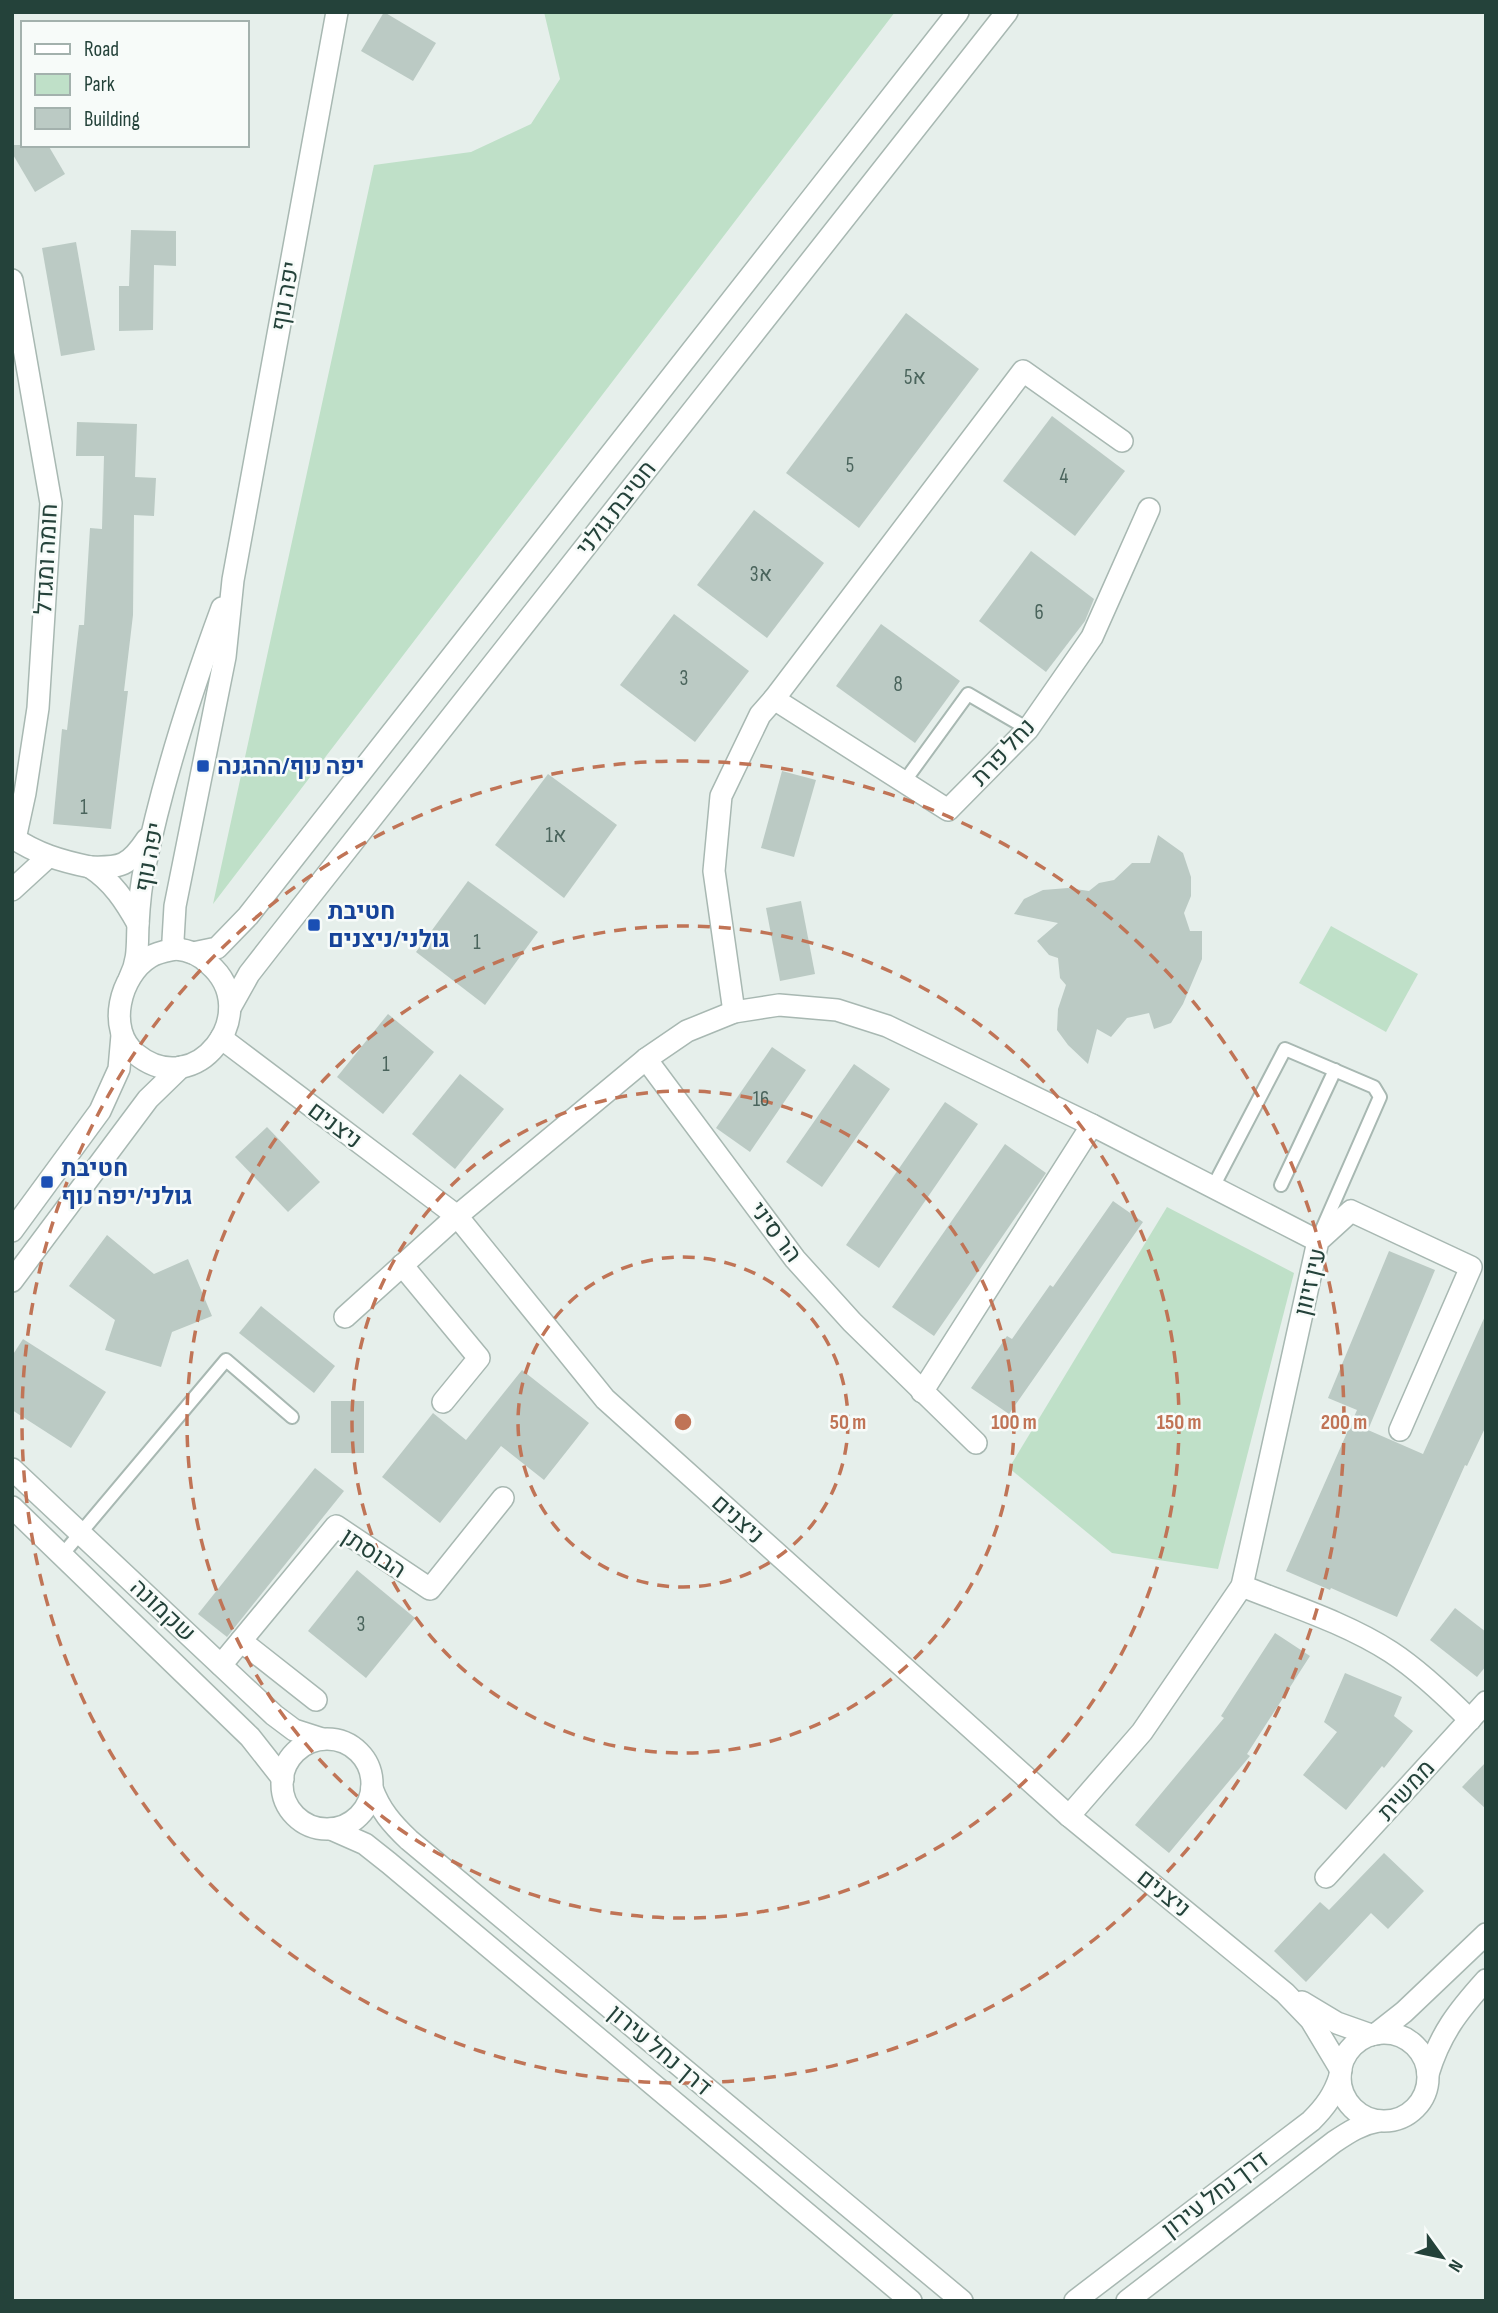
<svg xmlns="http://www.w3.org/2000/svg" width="1498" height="2313" viewBox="0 0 1498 2313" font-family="'Sofia Sans Condensed',Heebo,sans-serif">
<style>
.green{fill:#bfe0c8}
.building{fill:#bbcac4}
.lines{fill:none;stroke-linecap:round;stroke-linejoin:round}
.service-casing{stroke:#a8b8b2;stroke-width:16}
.minor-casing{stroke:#a8b8b2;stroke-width:24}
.tertiary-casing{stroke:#a8b8b2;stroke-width:24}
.service{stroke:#fff;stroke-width:12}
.minor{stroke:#fff;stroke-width:21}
.tertiary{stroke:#fff;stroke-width:21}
.ring{fill:none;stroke:#c07456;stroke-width:3.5;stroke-dasharray:12 9}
.transit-dot{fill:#1a4fb4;stroke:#f7fbf9;stroke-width:2.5}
.labels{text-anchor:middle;stroke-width:5;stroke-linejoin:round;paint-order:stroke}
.number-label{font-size:21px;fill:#4a645c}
.street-label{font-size:24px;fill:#24423a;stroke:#f7fbf9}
.transit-label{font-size:24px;font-weight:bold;fill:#164399;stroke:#f7fbf9;text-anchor:start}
.centre{fill:#c07456;stroke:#f7fbf9;stroke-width:3.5}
.ring-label{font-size:21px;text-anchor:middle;font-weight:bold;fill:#c07456;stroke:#f7fbf9;stroke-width:5;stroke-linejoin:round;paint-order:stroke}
</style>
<rect width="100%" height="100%" fill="#e6efeb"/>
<g class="green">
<path d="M 544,12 L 895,12 L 213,904 L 374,165 L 471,152 L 531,124 L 560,79 Z"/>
<path d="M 1331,926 L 1418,974 L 1386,1032 L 1299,983 Z"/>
<path d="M 1167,1207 L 1294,1273 L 1218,1569 L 1112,1553 L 1009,1468 Z"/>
</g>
<g class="building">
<path d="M 384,12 L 436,43 L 413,81 L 361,51 Z"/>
<path d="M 12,145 L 48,145 L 65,174 L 35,192 L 12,153 Z"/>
<path d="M 131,230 L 176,231 L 176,266 L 154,265 L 153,330 L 119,331 L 119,286 L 129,286 Z"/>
<path d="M 76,242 L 95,350 L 61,356 L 42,248 Z"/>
<path d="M 906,313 L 979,369 L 859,528 L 786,473 Z"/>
<path d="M 1052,416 L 1125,471 L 1075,536 L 1003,481 Z"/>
<path d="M 77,422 L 137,424 L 135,477 L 156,478 L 154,516 L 134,515 L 133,615 L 124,691 L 128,691 L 111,829 L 53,824 L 62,729 L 67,730 L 79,625 L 84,625 L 90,528 L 102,529 L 104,456 L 76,456 Z"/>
<path d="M 754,510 L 824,563 L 767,638 L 697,585 Z"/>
<path d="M 1031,551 L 1094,599 L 1085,621 L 1046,672 L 979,621 Z"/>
<path d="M 674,614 L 749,671 L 695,742 L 620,685 Z"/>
<path d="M 881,624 L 960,681 L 915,743 L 836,686 Z"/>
<path d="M 782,771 L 816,780 L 794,857 L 761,848 Z"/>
<path d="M 548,774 L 617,825 L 564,898 L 495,845 Z"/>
<path d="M 1158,835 L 1183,853 L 1191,877 L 1191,896 L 1184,913 L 1190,931 L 1202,931 L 1202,959 L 1183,1004 L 1171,1023 L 1154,1029 L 1149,1013 L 1127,1018 L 1111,1037 L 1097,1029 L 1088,1064 L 1068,1045 L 1057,1030 L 1058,1009 L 1066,985 L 1060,978 L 1058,958 L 1049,955 L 1037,941 L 1058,923 L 1014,914 L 1024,899 L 1043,890 L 1068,888 L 1089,891 L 1099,883 L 1114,880 L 1132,863 L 1150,863 Z"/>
<path d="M 468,881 L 538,932 L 485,1005 L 416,952 Z"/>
<path d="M 801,901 L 815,974 L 780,981 L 766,908 Z"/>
<path d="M 388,1014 L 434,1052 L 383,1114 L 337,1077 Z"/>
<path d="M 772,1047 L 806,1070 L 750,1152 L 716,1128 Z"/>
<path d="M 854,1064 L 890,1089 L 822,1187 L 786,1162 Z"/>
<path d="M 460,1074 L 504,1109 L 455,1169 L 412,1134 Z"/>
<path d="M 945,1102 L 978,1124 L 879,1268 L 846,1245 Z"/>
<path d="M 267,1127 L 320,1182 L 288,1212 L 235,1157 Z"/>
<path d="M 1005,1144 L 1046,1173 L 934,1336 L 892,1307 Z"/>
<path d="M 1113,1201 L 1143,1222 L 1009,1414 L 971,1388 L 1007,1336 L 1012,1339 L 1050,1285 L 1053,1287 Z"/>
<path d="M 107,1235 L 154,1274 L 188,1259 L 212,1316 L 172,1332 L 161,1367 L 105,1350 L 115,1320 L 69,1286 Z"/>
<path d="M 1389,1251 L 1435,1270 L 1368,1430 L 1423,1454 L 1486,1314 L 1486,1426 L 1467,1466 L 1465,1465 L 1397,1617 L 1331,1588 L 1330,1590 L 1286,1571 L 1357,1410 L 1328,1398 Z"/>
<path d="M 261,1306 L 335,1366 L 314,1393 L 239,1333 Z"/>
<path d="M 23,1339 L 106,1392 L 71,1448 L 12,1410 L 12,1356 Z"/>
<path d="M 522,1370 L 589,1423 L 544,1480 L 501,1446 L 440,1523 L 382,1477 L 433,1413 L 466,1440 Z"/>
<rect x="331" y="1401" width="33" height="52"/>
<path d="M 315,1468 L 344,1491 L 227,1637 L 198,1614 Z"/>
<path d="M 357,1570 L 415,1618 L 366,1678 L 308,1631 Z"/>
<path d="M 1455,1608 L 1486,1632 L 1486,1666 L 1477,1677 L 1430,1640 Z"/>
<path d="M 1275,1633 L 1310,1656 L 1247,1754 L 1250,1756 L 1169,1853 L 1135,1825 L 1224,1718 L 1221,1716 Z"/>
<path d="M 1345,1673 L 1402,1697 L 1394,1716 L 1413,1731 L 1384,1768 L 1382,1766 L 1346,1810 L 1303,1775 L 1337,1732 L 1324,1722 Z"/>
<path d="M 1486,1762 L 1486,1809 L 1462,1787 Z"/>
<path d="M 1384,1853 L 1424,1891 L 1388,1929 L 1371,1913 L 1306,1982 L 1274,1951 L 1320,1902 L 1329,1910 Z"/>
</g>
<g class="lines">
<defs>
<g id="service">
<path d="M 904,782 L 968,694 L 1028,729"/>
<path d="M 1281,1185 L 1335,1070"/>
<path d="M 1213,1187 L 1285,1049 L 1374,1087 L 1380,1097 L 1320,1234"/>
<path d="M 62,1555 L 226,1360 L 292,1417"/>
</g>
<g id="minor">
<path d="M 12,280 L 51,503 L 38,708 L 25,793 L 15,839"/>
<path d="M 774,699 L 1023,371 L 1122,441"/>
<path d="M 12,837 C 37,854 61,861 90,867"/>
<path d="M 12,890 L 48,857"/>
<path d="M 734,1012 L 714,871 L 721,796 L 760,715 L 774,699 L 948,810 L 1028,729 L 1092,637 L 1149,509"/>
<path d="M 221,1038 L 457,1216 L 605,1399 L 1069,1816 L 1285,1993 L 1311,2020 L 1341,2070"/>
<path d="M 646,1059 L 795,1259 L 852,1322 L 976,1443"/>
<path d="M 402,1265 L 479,1358 L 443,1402"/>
<path d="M 345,1317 L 457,1216 L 646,1059 L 687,1031 L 734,1012 L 779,1005 L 837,1010 L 887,1026 L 1092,1125 L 1318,1241"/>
<path d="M 922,1392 L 1092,1125"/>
<path d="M 1242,1586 C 1292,1606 1346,1623 1391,1652 C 1420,1671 1446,1696 1470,1720"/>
<path d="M 241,1641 L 316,1700"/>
<path d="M 221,1665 L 336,1526 L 430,1589 L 503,1498"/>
<path d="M 1069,1816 L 1142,1732 L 1242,1586 L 1318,1241 L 1351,1211 L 1471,1267 L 1400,1430"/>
<path d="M 1326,1877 L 1486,1702"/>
<path d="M 1302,2002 L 1337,2023 L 1371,2035"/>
</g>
<g id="tertiary">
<path d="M 90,867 C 121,868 129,866 147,839"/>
<path d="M 90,867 C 113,882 125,901 138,924"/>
<path d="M 176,949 L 173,940 L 175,906 L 225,657 L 233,580 L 337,12"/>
<path d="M 176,949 C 188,950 200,955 209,964 C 265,1012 196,1103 136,1054 C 106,1030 120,975 150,957 C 158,952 167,951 176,949 Z"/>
<path d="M 193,953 L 217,948 L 248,916 L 958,12"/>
<path d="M 130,977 C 139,959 137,944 138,925 C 139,906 141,884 145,866 C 163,778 191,692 222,608"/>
<path d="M 230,1008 L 249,974 L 270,947 L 1007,12"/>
<path d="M 12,1231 L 100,1111 L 119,1069 L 122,1035"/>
<path d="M 12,1281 L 148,1099 L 181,1067"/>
<path d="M 12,1469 L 274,1715 L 294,1730 L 322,1739"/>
<path d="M 12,1507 L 250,1737 L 283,1779"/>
<circle cx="327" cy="1784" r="45"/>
<path d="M 372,1788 C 380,1810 392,1824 409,1840 L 962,2301"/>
<path d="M 331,1829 L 365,1844 L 389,1863 L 911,2301"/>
<circle cx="1384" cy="2077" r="44"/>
<path d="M 1376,2034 L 1404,2012 L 1486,1934"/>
<path d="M 1428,2074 C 1440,2034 1458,2011 1486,1980"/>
<path d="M 1075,2301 L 1311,2121 C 1325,2107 1334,2095 1340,2076"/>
<path d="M 1127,2301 L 1334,2142 C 1349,2132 1361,2124 1379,2121"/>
</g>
</defs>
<use href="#service" class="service-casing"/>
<use href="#minor" class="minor-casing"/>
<use href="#tertiary" class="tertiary-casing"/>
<use href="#service" class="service"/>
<use href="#minor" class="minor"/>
<use href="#tertiary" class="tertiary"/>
</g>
<g class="ring">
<circle cx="683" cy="1422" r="165"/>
<circle cx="683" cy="1422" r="331"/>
<circle cx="683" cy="1422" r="496"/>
<circle cx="683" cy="1422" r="661"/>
</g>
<g class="transit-dot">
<rect x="196" y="759" width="14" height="14" rx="3.5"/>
<rect x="307" y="918" width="14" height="14" rx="3.5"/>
<rect x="40" y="1175" width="14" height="14" rx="3.5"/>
</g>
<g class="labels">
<g class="number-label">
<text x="915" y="384">5א</text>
<text x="850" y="472">5</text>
<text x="1064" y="483">4</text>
<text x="761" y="581">3א</text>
<text x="1039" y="619">6</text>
<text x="684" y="685">3</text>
<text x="898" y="691">8</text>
<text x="84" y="814">1</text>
<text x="556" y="842">1א</text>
<text x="477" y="949">1</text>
<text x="386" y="1071">1</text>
<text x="761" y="1106">16</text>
<text x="361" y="1631">3</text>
</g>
<g class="street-label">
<text transform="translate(285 296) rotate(-80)" y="8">יפה נוף</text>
<text transform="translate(616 508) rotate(-52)" y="8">חטיבת גולני</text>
<text transform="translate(46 559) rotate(-87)" y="8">חומה ומגדל</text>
<text transform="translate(1003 752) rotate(-47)" y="8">נחל פרת</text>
<text transform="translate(149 857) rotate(-79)" y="8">יפה נוף</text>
<text transform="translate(335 1125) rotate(37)" y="8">ניצנים</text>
<text transform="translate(776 1232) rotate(53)" y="8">הר סיני</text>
<text transform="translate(1310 1282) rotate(-76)" y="8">עין זיוון</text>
<text transform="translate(738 1519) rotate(42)" y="8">ניצנים</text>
<text transform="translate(374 1553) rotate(33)" y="8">הבוסתן</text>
<text transform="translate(163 1610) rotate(43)" y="8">שקמונה</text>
<text transform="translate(1406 1790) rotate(-48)" y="8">ממשית</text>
<text transform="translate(1164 1893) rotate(39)" y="8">ניצנים</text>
<text transform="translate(660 2050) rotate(40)" y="8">דרך נחל עירון</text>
<text transform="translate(1215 2194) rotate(-37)" y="8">דרך נחל עירון</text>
</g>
<g class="transit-label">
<text x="217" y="774">יפה נוף/ההגנה</text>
<text x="328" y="919">חטיבת<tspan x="328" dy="28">גולני/ניצנים</tspan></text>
<text x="61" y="1176">חטיבת<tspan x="61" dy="28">גולני/יפה נוף</tspan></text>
</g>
</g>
<circle cx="683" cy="1422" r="10" class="centre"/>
<g class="ring-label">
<text x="848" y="1429">50 m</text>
<text x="1014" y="1429">100 m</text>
<text x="1179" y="1429">150 m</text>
<text x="1344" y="1429">200 m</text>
</g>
<rect width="1498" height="2313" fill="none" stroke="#24423a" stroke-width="28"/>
<rect x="21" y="21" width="228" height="126" fill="#f7fbf9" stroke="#a3b1ad" stroke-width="2"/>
<rect x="35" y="44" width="35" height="10" fill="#ffffff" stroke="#a3b1ad" stroke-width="2"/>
<text x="84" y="56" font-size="21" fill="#24423a">Road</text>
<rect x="35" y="74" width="35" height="21" fill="#bfe0c8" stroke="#a3b1ad" stroke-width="2"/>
<text x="84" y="91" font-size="21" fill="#24423a">Park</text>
<rect x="35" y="108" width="35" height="21" fill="#bbcac4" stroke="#a3b1ad" stroke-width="2"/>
<text x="84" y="126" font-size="21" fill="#24423a">Building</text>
<g transform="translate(1442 2257) rotate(123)" stroke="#f7fbf9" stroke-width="5" paint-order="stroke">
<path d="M0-5L12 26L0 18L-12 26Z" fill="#24423a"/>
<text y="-10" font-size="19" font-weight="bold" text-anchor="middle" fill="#24423a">N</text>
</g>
</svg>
